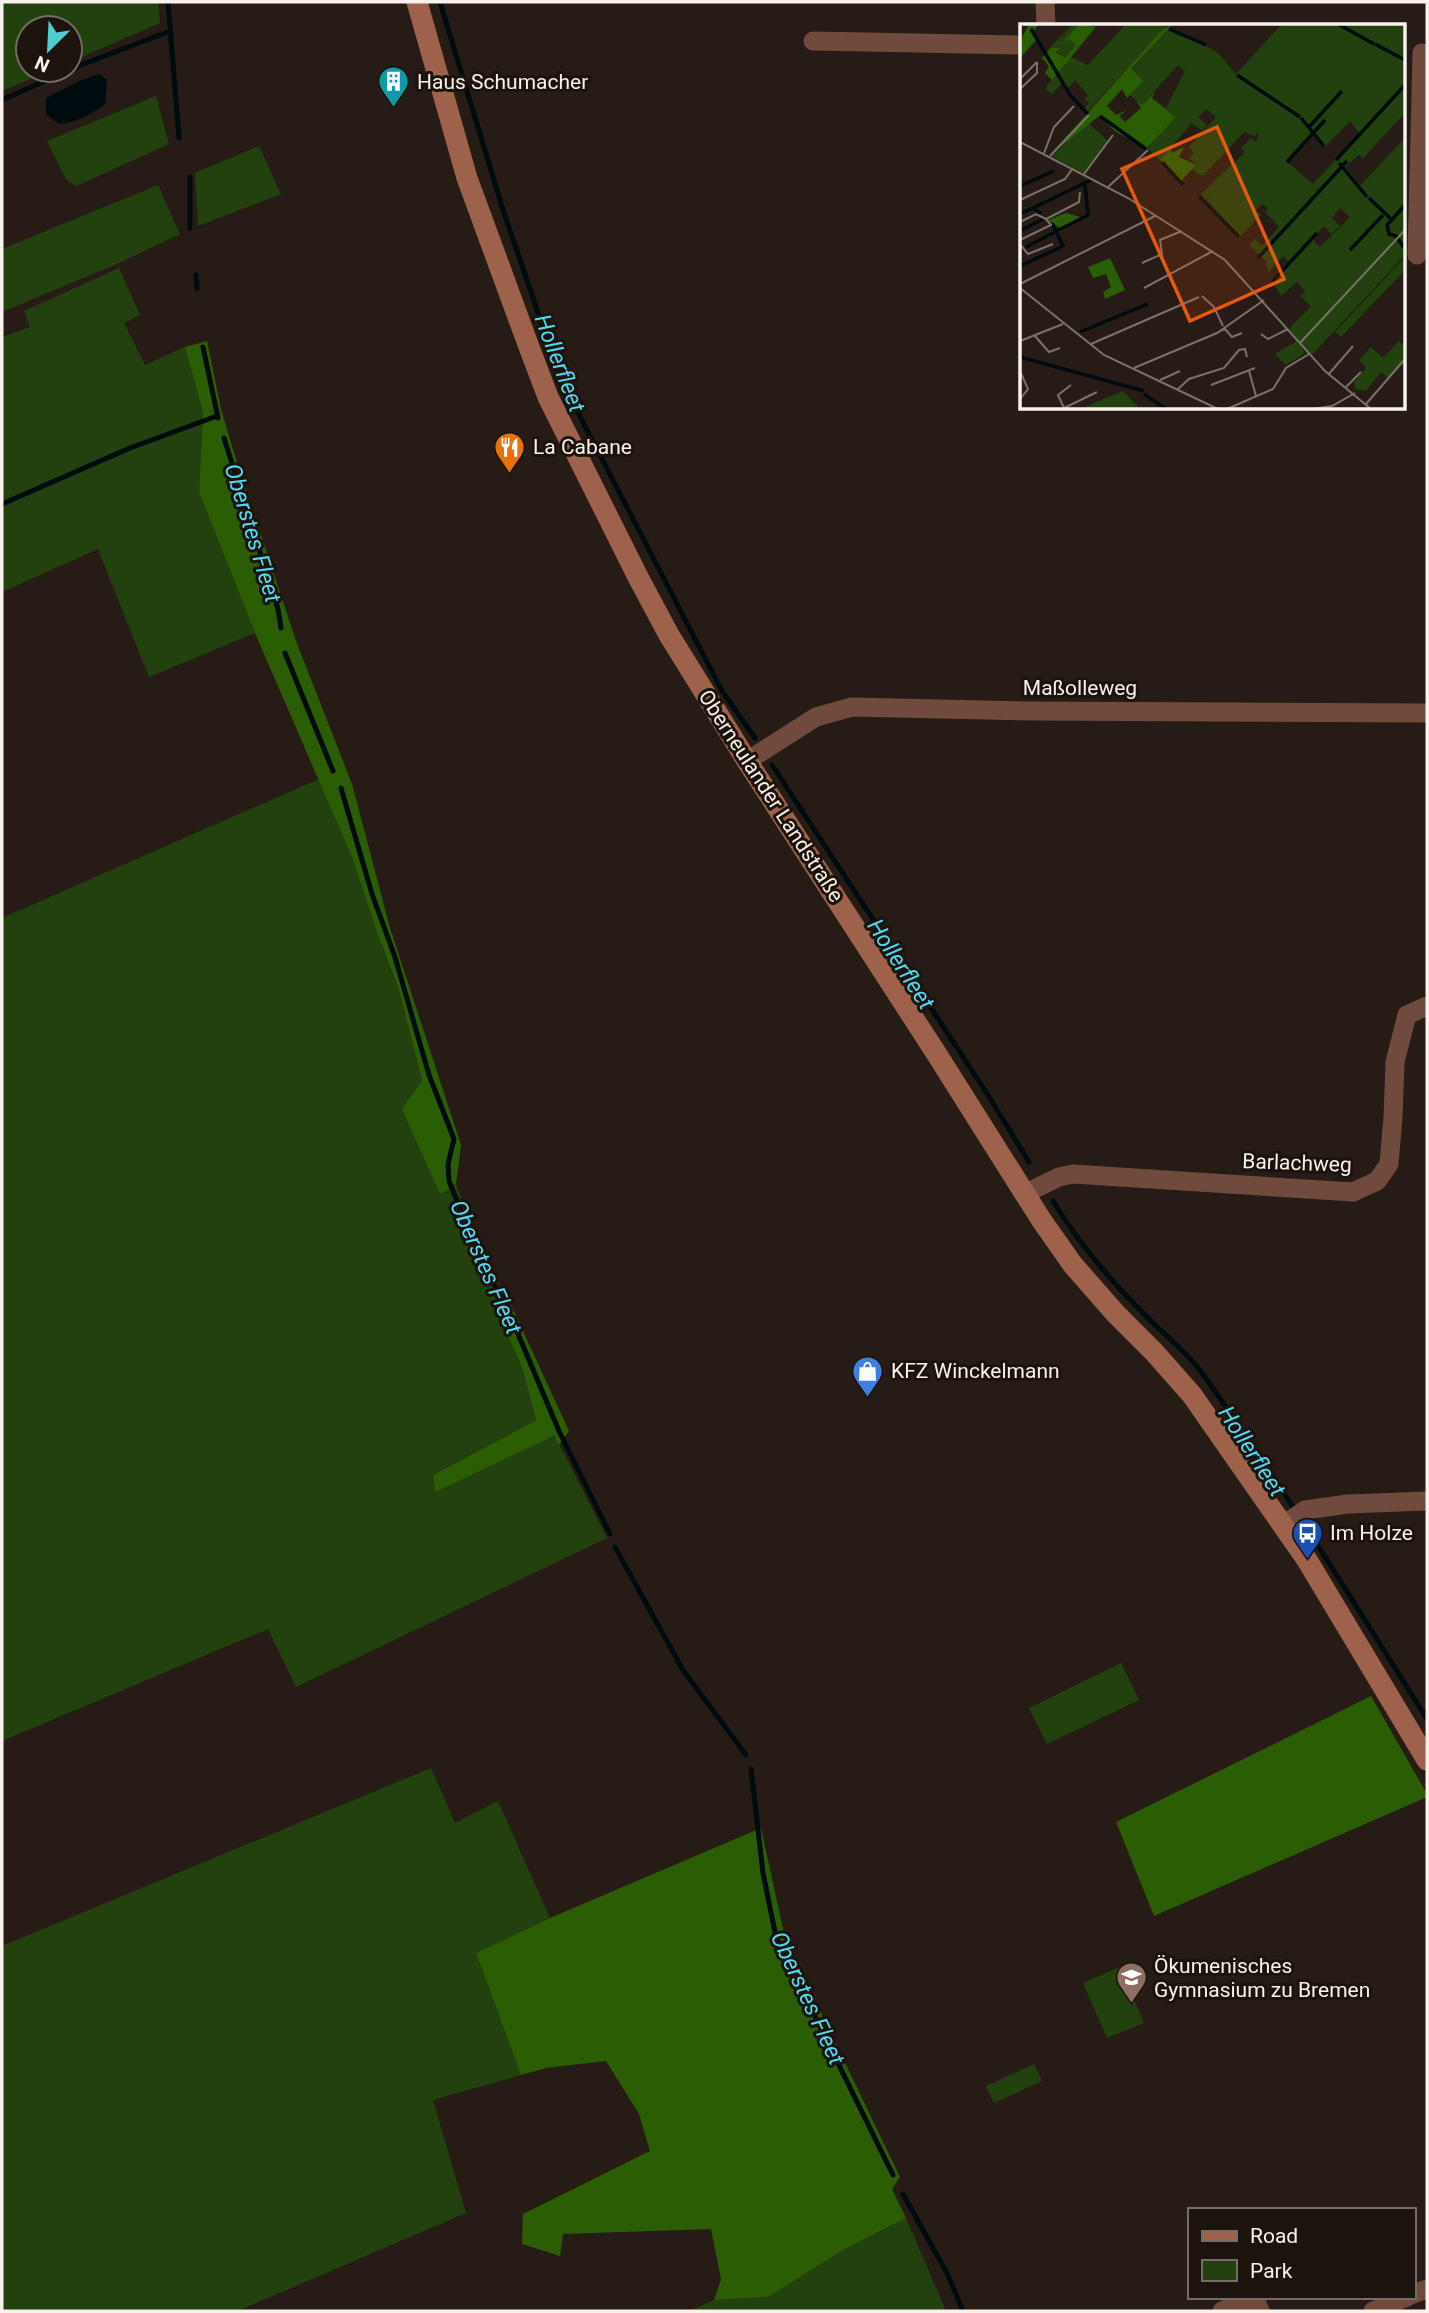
<svg xmlns="http://www.w3.org/2000/svg" width="1429" height="2313" viewBox="0 0 1429 2313" font-family="Roboto,sans-serif">
<style>
.green{fill:#22410f}
.forest{fill:#2b5d04}
.water{fill:#000b0f}
.lines{fill:none;stroke-linecap:round;stroke-linejoin:round}
.stream{stroke:#000b0f;stroke-width:5}
.street{stroke:#6f4a3d;stroke-width:19}
.secondary{stroke:#9d614c;stroke-width:21}
.labels{text-anchor:middle;stroke-width:6;stroke-linejoin:round;paint-order:stroke}
.poi-label{font-size:21px;fill:#f8f1ec;stroke:#1c130c;text-anchor:start}
.street-label{font-size:21px;fill:#f8f1ec;stroke:#1c130c}
.water-label{font-size:23px;font-style:italic;fill:#4fdaf5;stroke:#1c130c}
.inset-river{fill:none;stroke:#000b0f;stroke-width:3.5}
.inset-road{fill:none;stroke:#7a716b;stroke-width:2}
.view{fill:#e8590c;fill-opacity:0.15;stroke:#e8590c;stroke-width:3.5}
.inset-edge{fill:none;stroke:#f8f1ec;stroke-width:3.5}
</style>
<rect width="100%" height="100%" fill="#261c15"/>
<g class="green">
<path d="M 2,2 L 158,2 L 160,23 L 70,62 L 70,28 L 28,28 L 28,70 L 51,70 L 2,91 Z"/>
<path d="M 156,96 L 169,144 L 76,186 L 66,179 L 47,141 Z"/>
<path d="M 259,146 L 281,194 L 198,226 L 195,173 Z"/>
<path d="M 158,185 L 180,234 L 117,264 L 2,312 L 2,249 Z"/>
<path d="M 119,268 L 140,315 L 124,323 L 145,365 L 185,347 L 203,412 L 199,492 L 255,633 L 149,677 L 98,549 L 2,592 L 2,337 L 30,327 L 24,311 Z"/>
<path d="M 319,779 L 352,857 L 376,930 L 399,990 L 422,1081 L 426,1159 L 440,1193 L 456,1184 L 484,1259 L 511,1305 L 498,1311 L 522,1367 L 536,1420 L 434,1474 L 435,1491 L 555,1436 L 607,1538 L 296,1687 L 268,1629 L 2,1741 L 2,918 Z"/>
<path d="M 1121,1663 L 1139,1700 L 1047,1744 L 1029,1708 Z"/>
<path d="M 431,1768 L 455,1823 L 498,1801 L 550,1918 L 476,1953 L 521,2075 L 433,2100 L 466,2213 L 238,2311 L 2,2311 L 2,1946 Z"/>
<path d="M 1120,1967 L 1144,2023 L 1107,2038 L 1083,1983 Z"/>
<path d="M 1034,2064 L 1042,2081 L 994,2103 L 986,2086 Z"/>
<path d="M 906,2218 L 946,2311 L 689,2311 L 714,2300 L 768,2297 L 845,2249 Z"/>
</g>
<g class="forest">
<path d="M 207,341 L 221,409 L 233,450 L 296,641 L 352,784 L 390,928 L 461,1145 L 456,1184 L 440,1194 L 402,1109 L 422,1081 L 399,990 L 376,930 L 352,857 L 255,633 L 199,492 L 203,412 L 185,347 Z"/>
<path d="M 511,1305 L 569,1431 L 559,1445 L 554,1436 L 435,1492 L 433,1475 L 536,1420 L 522,1367 L 497,1311 Z"/>
<path d="M 1371,1696 L 1427,1794 L 1427,1797 L 1154,1916 L 1116,1822 Z"/>
<path d="M 761,1828 L 785,1938 L 900,2177 L 892,2189 L 906,2218 L 845,2249 L 768,2297 L 714,2300 L 721,2279 L 711,2229 L 563,2234 L 560,2256 L 522,2244 L 523,2214 L 650,2151 L 639,2114 L 606,2061 L 546,2068 L 521,2075 L 476,1953 L 550,1918 Z"/>
</g>
<path class="water" d="M 99,74 L 107,80 L 105,104 C 91,114 76,123 59,124 L 46,114 L 46,98 L 79,81 Z"/>
<g class="lines">
<g class="stream">
<path d="M 168,2 L 179,138"/>
<path d="M 440,2 L 503,210 L 546,336 L 571,399 L 722,691 L 755,738"/>
<path d="M 2,100 L 81,65 L 170,31"/>
<path d="M 190,228 L 190,177"/>
<path d="M 196,275 L 197,289"/>
<path d="M 203,347 L 218,418"/>
<path d="M 224,438 L 278,609 L 281,628"/>
<path d="M 2,504 L 130,448 L 217,416"/>
<path d="M 285,653 L 333,771"/>
<path d="M 772,765 L 986,1092 L 1029,1162"/>
<path d="M 341,788 L 372,894 L 395,957 L 429,1075 L 454,1139 L 448,1164 L 449,1181 L 484,1267 L 505,1303 L 559,1431 L 610,1534"/>
<path d="M 1053,1201 C 1079,1244 1111,1281 1146,1316 C 1164,1335 1187,1352 1202,1373 C 1282,1485 1354,1603 1427,1719"/>
<path d="M 615,1547 L 683,1670 L 746,1755"/>
<path d="M 751,1769 L 763,1873 L 776,1937 L 893,2175"/>
<path d="M 903,2194 L 947,2273 L 963,2311"/>
</g>
<g class="street">
<path d="M 1045,2 L 1046,26"/>
<path d="M 813,41 L 1021,45"/>
<path d="M 1417,255 L 1422,53"/>
<path d="M 747,761 L 816,717 L 852,707 L 1032,711 L 1427,713"/>
<path d="M 1024,1194 L 1059,1177 L 1073,1174 L 1353,1192 L 1377,1181 L 1389,1164 L 1393,1117 L 1395,1062 L 1407,1015 L 1427,1006"/>
<path d="M 1283,1525 L 1305,1510 L 1348,1504 L 1427,1501"/>
<path d="M 1413,2294 L 1427,2289"/>
<path d="M 1222,2311 L 1254,2297 L 1260,2311"/>
<path d="M 1373,2311 L 1407,2297"/>
</g>
<path class="secondary" d="M 417,2 L 467,178 L 529,347 L 548,397 L 639,579 L 669,635 L 747,761 L 936,1053 L 1042,1221 L 1073,1265 L 1116,1314 L 1154,1352 L 1192,1395 L 1307,1560 L 1427,1760"/>
</g>
<defs>
<symbol id="building-pin" viewBox="-11 -11 22 30"><path d="M0 17L-7.5 6A9.5 9.5 0 1 1 7.5 6Z" fill="#0f9aa8" stroke="#1c130c"/><path d="M-4-6H4V6H1V3H-1V6H-4ZM-2.5-4.3h1.7v1.8h-1.7ZM.8-4.3h1.7v1.8H.8ZM-2.5-1h1.7V.8h-1.7ZM.8-1h1.7V.8H.8Z" fill="#fff"/></symbol>
<symbol id="restaurant-pin" viewBox="-11 -11 22 30"><path d="M0 17L-7.5 6A9.5 9.5 0 1 1 7.5 6Z" fill="#e8710a" stroke="#1c130c"/><path d="M-5-6h1v4h1v-4h1v4h1v-4h1v5L-1.5 .5V6h-2V.5L-5-1ZM5-6V6H3V1.5H1.5Q1.5-4 5-6Z" fill="#fff"/></symbol>
<symbol id="shop-pin" viewBox="-11 -11 22 30"><path d="M0 17L-7.5 6A9.5 9.5 0 1 1 7.5 6Z" fill="#3f7fe0" stroke="#1c130c"/><path d="M-5-2.5h2.3a2.7 3.5 0 0 1 5.4 0H5L5.5 6h-11ZM-1.5-2.5h3a1.5 2.3 0 0 0-3 0Z" fill="#fff"/></symbol>
<symbol id="bus-pin" viewBox="-11 -11 22 30"><path d="M0 17L-7.5 6A9.5 9.5 0 1 1 7.5 6Z" fill="#1a4fb4" stroke="#1c130c"/><path d="M-5-6H5V4H4V6H2V4H-2V6H-4V4H-5ZM-3.5-4V0h7V-4ZM-3.5 1.2v1.5H-2V1.2ZM2 1.2v1.5H3.5V1.2Z" fill="#fff"/></symbol>
<symbol id="school-pin" viewBox="-11 -11 22 30"><path d="M0 17L-7.5 6A9.5 9.5 0 1 1 7.5 6Z" fill="#8d6e63" stroke="#1c130c"/><path d="M0-5L7-2L0 1L-7-2ZM-4 1L0 2.5L4 1V4Q0 6-4 4Z" fill="#fff"/></symbol>
</defs>
<g fill-rule="evenodd">
<use href="#building-pin" x="376" y="64" width="35" height="47"/>
<use href="#restaurant-pin" x="492" y="430" width="35" height="47"/>
<use href="#shop-pin" x="850" y="1354" width="35" height="47"/>
<use href="#bus-pin" x="1290" y="1516" width="35" height="47"/>
<use href="#school-pin" x="1114" y="1960" width="35" height="47"/>
</g>
<g class="labels">
<g class="poi-label">
<text x="417" y="89">Haus Schumacher</text>
<text x="533" y="454">La Cabane</text>
<text x="891" y="1378">KFZ Winckelmann</text>
<text x="1330" y="1540">Im Holze</text>
<text x="1154" y="1973">Ökumenisches<tspan x="1154" dy="24">Gymnasium zu Bremen</tspan></text>
</g>
<g class="street-label">
<text x="1080" y="695">Maßolleweg</text>
<text transform="translate(771 796) rotate(57)" y="7">Oberneulander Landstraße</text>
<text transform="translate(1297 1163) rotate(2)" y="7">Barlachweg</text>
</g>
<g class="water-label">
<text transform="translate(560 363) rotate(69)" y="8">Hollerfleet</text>
<text transform="translate(253 533) rotate(73)" y="8">Oberstes Fleet</text>
<text transform="translate(901 964) rotate(57)" y="8">Hollerfleet</text>
<text transform="translate(486 1267) rotate(66)" y="8">Oberstes Fleet</text>
<text transform="translate(1252 1451) rotate(57)" y="8">Hollerfleet</text>
<text transform="translate(808 1998) rotate(65)" y="8">Oberstes Fleet</text>
</g>
</g>
<g transform="translate(1020 24)">
<rect width="385" height="385" fill="#261c15"/>
<path d="M 53,0 L 59,0 L 41,22 L 49,15 L 57,21 L 45,34 L 32,24 ZM 106,0 L 149,0 L 67,88 L 63,86 L 69,79 L 64,75 L 68,71 L 55,56 L 48,64 L 42,59 L 32,70 L 25,65 L 49,32 L 68,41 ZM 262,0 L 385,0 L 385,89 L 343,134 L 339,131 L 325,143 L 340,162 L 385,114 L 385,231 L 292,331 L 269,305 L 291,282 L 280,272 L 285,267 L 277,258 L 261,272 L 253,258 L 271,239 L 263,232 L 248,248 L 246,237 L 229,221 L 235,215 L 242,222 L 259,203 L 245,188 L 248,184 L 243,180 L 236,186 L 241,191 L 220,213 L 187,177 L 192,171 L 186,177 L 179,172 L 225,128 L 221,124 L 231,114 L 236,118 L 239,108 L 234,112 L 224,108 L 184,151 L 179,151 L 172,145 L 176,140 L 169,134 L 174,129 L 169,123 L 196,93 L 186,85 L 178,93 L 187,101 L 182,107 L 172,99 L 140,136 L 127,124 L 155,92 L 146,84 L 165,47 L 158,41 L 122,81 L 110,71 L 122,57 L 111,46 L 149,4 L 180,18 L 172,27 L 180,19 L 198,29 L 216,50 ZM 330,97 L 340,110 L 293,160 L 267,138 L 293,110 L 305,123 ZM 320,184 L 330,193 L 300,223 L 292,215 L 304,202 L 311,210 L 320,202 L 312,194 ZM 67,98 L 89,118 L 63,149 L 32,132 ZM 385,233 L 385,246 L 321,313 L 315,308 ZM 277,317 L 285,329 L 266,341 L 255,330 ZM 379,317 L 385,323 L 385,334 L 368,354 L 361,348 L 346,367 L 336,365 L 334,358 L 346,344 L 339,336 L 351,323 L 363,334 ZM 103,367 L 120,385 L 60,385 Z" fill="#22410f" fill-rule="evenodd"/>
<path d="M 9,0 L 19,0 L 14,7 L 17,15 L 0,34 L 0,17 ZM 51,0 L 32,24 L 39,24 L 36,28 L 45,34 L 56,21 L 49,15 L 40,22 L 59,0 L 76,3 L 32,56 L 25,49 L 29,42 L 22,34 ZM 153,0 L 111,45 L 123,57 L 107,74 L 102,65 L 87,82 L 96,91 L 107,86 L 99,92 L 105,98 L 121,84 L 116,76 L 122,81 L 135,68 L 132,74 L 156,93 L 127,124 L 96,108 L 79,92 L 30,131 L 143,5 ZM 164,123 L 159,133 L 176,141 L 161,157 L 140,136 L 150,125 L 152,129 ZM 46,189 L 64,194 L 38,209 L 41,205 L 28,196 ZM 90,234 L 105,266 L 85,275 L 83,268 L 91,263 L 86,250 L 73,254 L 68,243 Z" fill="#2b5d04"/>
<path class="inset-river" d="M 318,0 L 354,20M 11,5 L 50,71 L 68,90M 149,5 L 186,21M 355,20 L 385,36M 217,51 L 280,93M 80,92 L 126,125M 281,94 L 304,122M 289,103 L 322,67M 316,136 L 385,61M 142,138 L 163,161M 267,138 L 305,96M 319,139 L 347,173M 0,162 L 34,147M 179,172 L 219,213M 349,174 L 371,195M 385,181 L 367,201 L 369,210 L 376,212 L 385,225M 13,184 L 71,156M 2,189 L 13,184 L 21,190M 0,207 L 23,195M 6,223 L 68,191 L 65,161M 330,226 L 363,191M 238,234 L 327,137M 0,242 L 43,222 L 32,199M 252,258 L 297,209M 60,308 L 128,280M 0,333 L 124,367M 124,370 L 146,385"/>
<path class="inset-road" d="M 0,55 L 17,38M 0,65 L 17,49 L 17,38M 0,118 L 108,174 L 205,236 L 305,347 L 351,385M 24,129 L 34,103 L 54,82M 30,132 L 69,91M 64,150 L 93,111M 88,163 L 128,126M 0,176 L 45,155 L 53,144M 0,198 L 16,190 L 26,195M 0,216 L 31,201 L 26,195 L 59,178 L 60,168M 0,220 L 8,230 L 33,220M 122,239 L 142,230 L 140,216 L 162,207M 0,260 L 135,192M 0,264 L 84,331 L 198,385M 124,264 L 193,227M 182,272 L 194,283 L 203,302M 200,307 L 205,305 L 212,313 L 222,309M 241,310 L 248,315 L 268,305M 15,312 L 29,328 L 40,324M 0,317 L 43,300M 280,319 L 385,206M 71,320 L 179,273M 114,344 L 197,309 L 244,276M 0,347 L 8,365 L 0,375M 229,347 L 236,372M 308,351 L 333,322M 140,356 L 160,347M 191,361 L 235,344M 326,363 L 341,348M 158,365 L 169,355 L 204,344 L 219,326 L 225,325 L 227,333M 346,380 L 385,335M 44,384 L 38,371 L 51,361M 42,385 L 77,368M 207,385 L 253,365 L 266,344 L 289,330M 292,385 L 312,382 L 335,369"/>
<path class="view" d="M 197,103 L 264,255 L 170,297 L 102,145 Z"/>
<rect width="385" height="385" class="inset-edge"/>
</g>
<rect width="1429" height="2313" fill="none" stroke="#f8f1ec" stroke-width="7"/>
<rect x="1188" y="2208" width="228" height="91" fill="#1c130c" stroke="#746c66" stroke-width="2"/>
<rect x="1202" y="2231" width="35" height="10" fill="#9d614c" stroke="#746c66" stroke-width="2"/>
<text x="1250" y="2243" font-size="21" fill="#f8f1ec">Road</text>
<rect x="1202" y="2260" width="35" height="21" fill="#22410f" stroke="#746c66" stroke-width="2"/>
<text x="1250" y="2278" font-size="21" fill="#f8f1ec">Park</text>
<g transform="translate(49 49) rotate(204)"><circle r="33" fill="#1c130c" stroke="#746c66" stroke-width="2"/>
<path d="M0-5L12 26L0 18L-12 26Z" fill="#52cdcf"/>
<text y="-10" font-size="19" font-weight="bold" text-anchor="middle" fill="#f8f1ec">N</text>
</g>
</svg>
